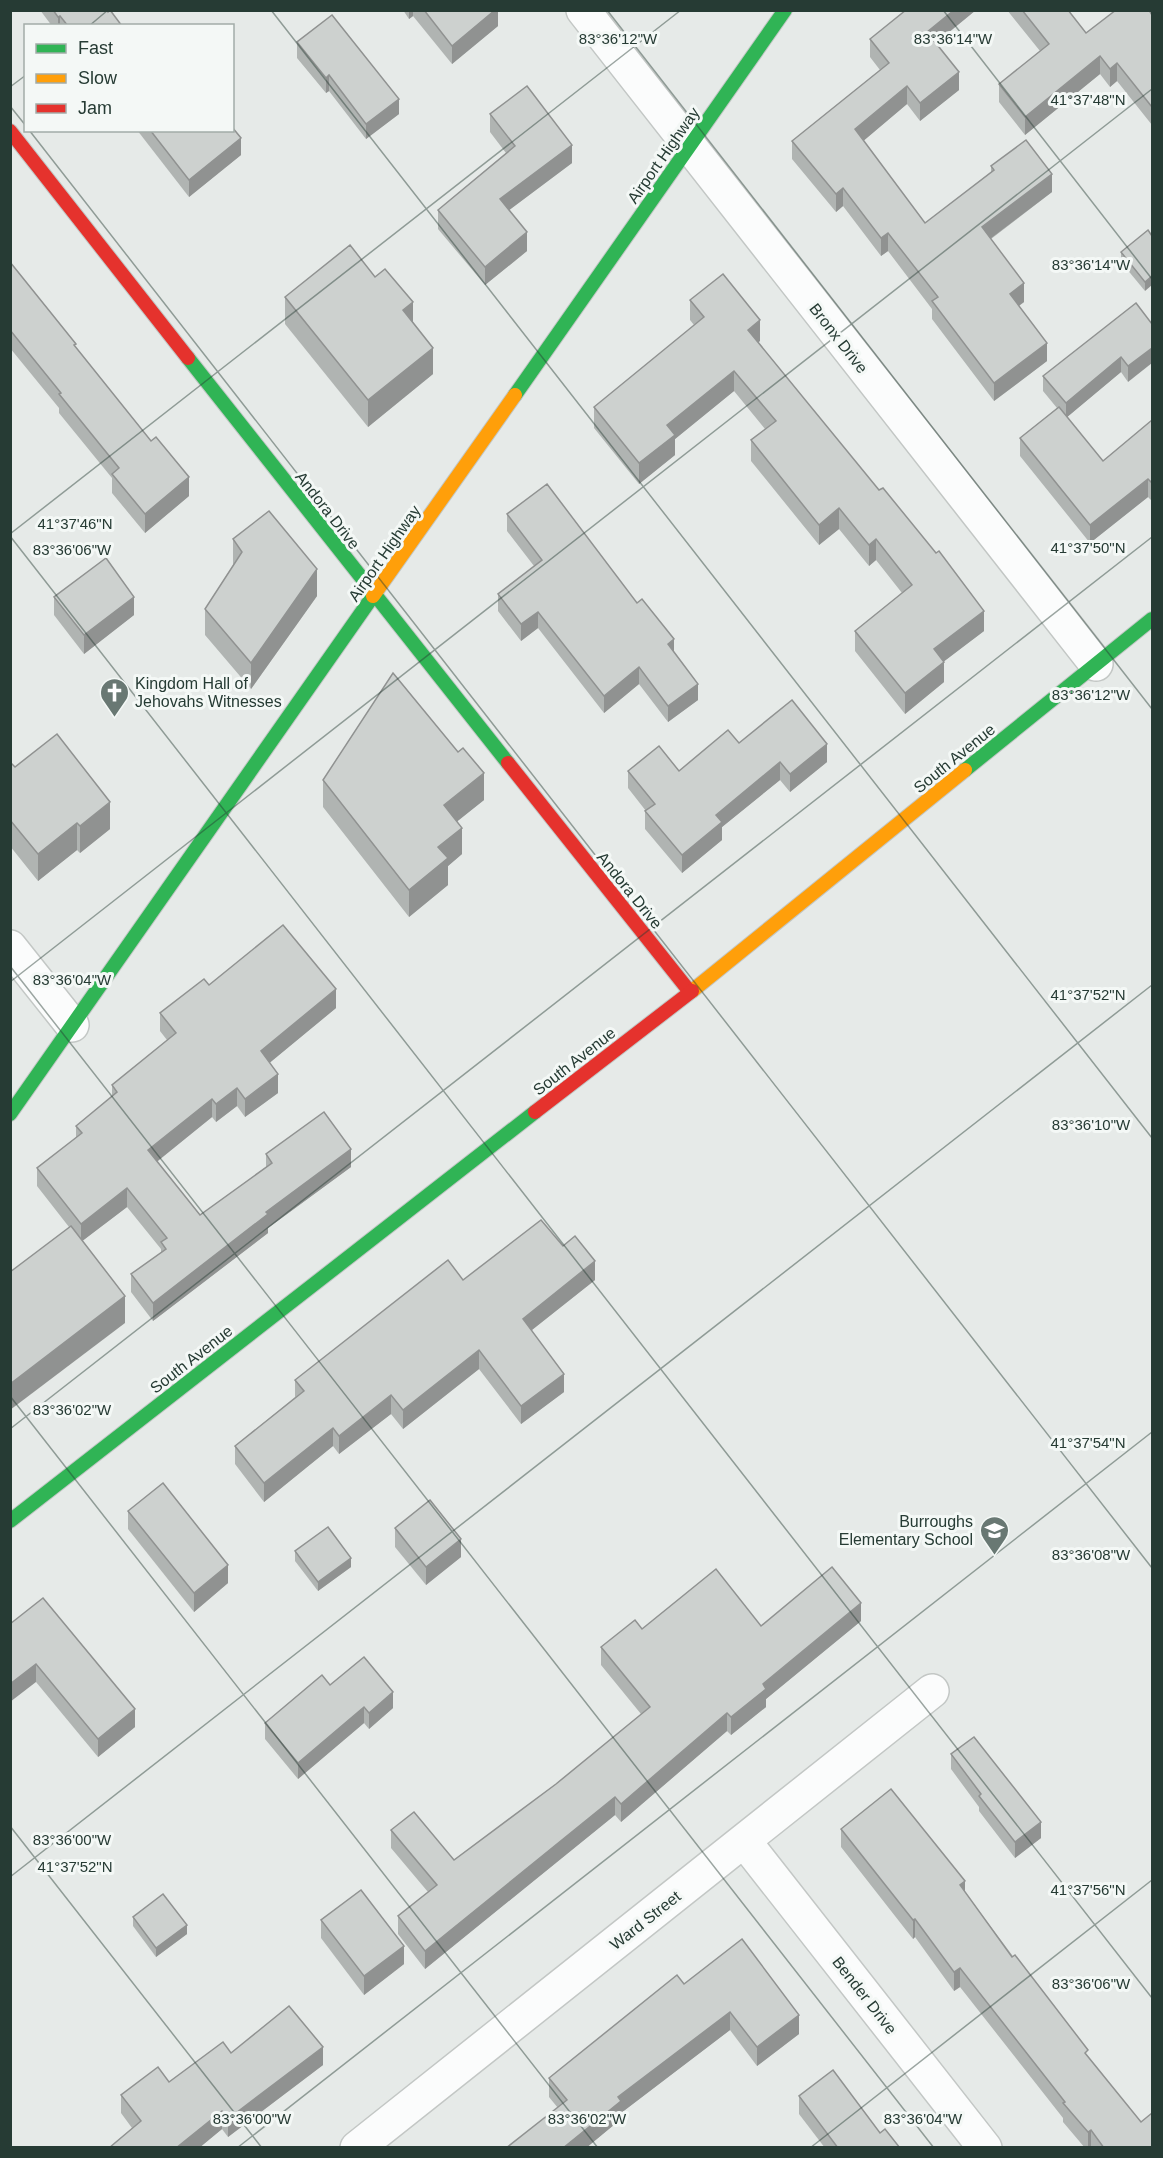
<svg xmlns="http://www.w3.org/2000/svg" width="1163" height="2158" viewBox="0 0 1163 2158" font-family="Arial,sans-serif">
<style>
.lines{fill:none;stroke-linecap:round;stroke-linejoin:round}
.street-casing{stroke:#c3c7c5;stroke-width:36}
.fast-casing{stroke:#c2c7c5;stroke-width:16}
.slow-casing{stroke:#c2c7c5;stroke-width:16}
.jam-casing{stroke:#c2c7c5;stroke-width:16}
.street{stroke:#fbfcfc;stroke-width:33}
.fast{stroke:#30b455;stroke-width:14}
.slow{stroke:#ff9f0a;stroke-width:14}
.jam{stroke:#e5322d;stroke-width:14}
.wall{fill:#b0b4b2}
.shaded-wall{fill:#909291}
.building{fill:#cdd1cf;stroke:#909291;stroke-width:1.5}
.ticks{fill:none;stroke:#263b34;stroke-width:1.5;stroke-opacity:0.45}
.labels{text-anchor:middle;stroke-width:6;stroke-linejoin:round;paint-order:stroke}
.street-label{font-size:16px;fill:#263b34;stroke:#f4f8f6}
.poi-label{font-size:16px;fill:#263b34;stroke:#f4f8f6;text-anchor:start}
.ticks-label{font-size:15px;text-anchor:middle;fill:#263b34;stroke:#f4f8f6;stroke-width:6;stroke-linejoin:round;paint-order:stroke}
</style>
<rect width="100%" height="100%" fill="#e6eae8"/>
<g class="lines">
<defs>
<g id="street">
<path d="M 583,10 L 1096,664"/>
<path d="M 10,947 L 72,1025"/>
<path d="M 745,1842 L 985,2148"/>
<path d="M 357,2148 L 932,1691"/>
</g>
<g id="fast">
<path d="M 188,358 L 508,763"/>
<path d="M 515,395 L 785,10"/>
<path d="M 965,770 L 1152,619"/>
<path d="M 10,1114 L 373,596"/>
<path d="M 10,1521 L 535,1112"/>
</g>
<g id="slow">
<path d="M 373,596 L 515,395"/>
<path d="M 692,991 L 965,770"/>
</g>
<g id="jam">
<path d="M 10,131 L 188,358"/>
<path d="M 508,763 L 690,992"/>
<path d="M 535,1112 L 692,991"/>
</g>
</defs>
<use href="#street" class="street-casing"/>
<use href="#fast" class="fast-casing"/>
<use href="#slow" class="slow-casing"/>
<use href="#jam" class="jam-casing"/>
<use href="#street" class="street"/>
<use href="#fast" class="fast"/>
<use href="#slow" class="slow"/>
<use href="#jam" class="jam"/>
</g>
<g class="wall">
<path d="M 40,10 L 107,10 L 122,26 L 52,26 Z"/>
<path d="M 403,10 L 498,10 L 498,26 L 452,64 L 413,16 L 409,19 Z"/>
<path d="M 976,10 L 936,43 L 959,90 L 920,121 L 907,104 L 863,141 L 925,223 L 991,172 L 991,166 L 1052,192 L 991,239 L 1024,302 L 1019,306 L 1047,361 L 994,401 L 932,319 L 932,309 L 888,251 L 881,256 L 843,206 L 836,212 L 792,159 L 792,141 L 880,70 L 870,57 L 870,39 Z"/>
<path d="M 1007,10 L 1068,10 L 1086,33 L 1152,15 L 1152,125 L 1117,81 L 1110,87 L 1100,74 L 1025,135 L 999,102 L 999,84 L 1040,51 Z"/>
<path d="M 297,42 L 399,114 L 366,139 L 329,91 L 326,93 L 297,58 Z"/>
<path d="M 490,114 L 572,163 L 509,210 L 527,251 L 485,285 L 438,229 L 438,210 L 506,153 L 490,132 Z"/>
<path d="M 137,130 L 232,130 L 241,155 L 189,197 Z"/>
<path d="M 1148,230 L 1145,291 L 1121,262 L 1121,252 Z"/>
<path d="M 10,262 L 189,496 L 145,533 L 112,493 L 112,478 L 59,413 L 59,408 L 10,348 Z"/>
<path d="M 375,277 L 413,322 L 433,374 L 368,427 L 285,324 L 285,297 Z"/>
<path d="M 690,300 L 760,341 L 758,342 L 984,631 L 944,661 L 944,682 L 905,714 L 855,651 L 855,631 L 902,593 L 876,560 L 869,566 L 839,529 L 819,545 L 751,461 L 751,440 L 765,429 L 734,391 L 675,439 L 675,455 L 639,484 L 594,428 L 594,407 L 694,325 L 690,320 Z"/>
<path d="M 1136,303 L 1128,382 L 1121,372 L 1067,417 L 1103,461 L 1152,420 L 1151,500 L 1148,497 L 1090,543 L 1020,456 L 1020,438 L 1057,408 L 1043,391 L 1043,376 Z"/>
<path d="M 507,514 L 674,652 L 698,700 L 668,722 L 639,684 L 604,713 L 538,628 L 521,641 L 498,611 L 498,594 L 534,566 L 507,531 Z"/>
<path d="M 233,539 L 317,596 L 251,689 L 205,635 L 205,609 L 233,565 Z"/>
<path d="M 54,597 L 134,615 L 84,654 L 54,615 Z"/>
<path d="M 739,743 L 827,762 L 790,792 L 780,780 L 722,827 L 722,840 L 682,873 L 645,829 L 645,811 L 646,811 L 628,788 L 628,771 L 679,771 Z"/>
<path d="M 10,762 L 15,767 L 110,829 L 80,853 L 77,850 L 38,881 L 10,846 Z"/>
<path d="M 323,780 L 484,800 L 457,821 L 462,854 L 448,866 L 448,885 L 409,917 L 323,807 Z"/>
<path d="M 209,985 L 336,1008 L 269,1063 L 278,1093 L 245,1117 L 237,1106 L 216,1122 L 212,1117 L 157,1161 L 200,1215 L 266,1167 L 266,1154 L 351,1167 L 268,1228 L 268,1233 L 153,1321 L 131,1292 L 131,1274 L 161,1253 L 161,1249 L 127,1207 L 82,1241 L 125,1323 L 69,1227 L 37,1186 L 37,1168 L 76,1138 L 76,1126 L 112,1097 L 112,1085 L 167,1040 L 160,1031 L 160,1013 Z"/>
<path d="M 563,1246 L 595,1280 L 532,1330 L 564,1392 L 521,1424 L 479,1369 L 403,1429 L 391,1414 L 339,1454 L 333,1446 L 264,1502 L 235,1464 L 235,1446 L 295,1397 L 295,1380 L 463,1280 Z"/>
<path d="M 128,1511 L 228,1583 L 194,1612 L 128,1529 Z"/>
<path d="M 395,1528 L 461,1557 L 426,1585 L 395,1547 Z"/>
<path d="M 295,1551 L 351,1567 L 318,1591 L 295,1561 Z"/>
<path d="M 861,1621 L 766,1699 L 766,1707 L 731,1735 L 727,1731 L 621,1822 L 615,1815 L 425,1969 L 398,1934 L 398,1916 L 428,1892 L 391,1848 L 391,1830 L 454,1860 L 556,1784 L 641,1714 L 601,1665 L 601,1647 L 642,1629 L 761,1626 Z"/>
<path d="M 10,1624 L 135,1727 L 98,1757 L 36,1682 Z"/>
<path d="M 330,1685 L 393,1708 L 369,1729 L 364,1723 L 298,1779 L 265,1739 L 265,1723 Z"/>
<path d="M 951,1754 L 1041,1838 L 1015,1858 L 979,1811 L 979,1807 L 951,1769 Z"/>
<path d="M 841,1829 L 965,1892 L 1088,2057 L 1152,2148 L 1085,2148 L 1063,2122 L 1063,2118 L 960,1987 L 954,1991 L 915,1937 L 913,1939 L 841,1847 Z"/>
<path d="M 133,1917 L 187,1934 L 156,1957 L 133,1926 Z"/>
<path d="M 321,1920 L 404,1964 L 364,1995 L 321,1938 Z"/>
<path d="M 684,1984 L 799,2034 L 757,2066 L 730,2030 L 621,2113 L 621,2119 L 586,2148 L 506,2148 L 558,2108 L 549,2097 L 549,2078 Z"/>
<path d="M 231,2053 L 323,2065 L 228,2137 L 222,2129 L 199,2148 L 109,2148 L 132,2128 L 121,2113 L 121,2095 L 169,2082 Z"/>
<path d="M 799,2096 L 880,2133 L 900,2148 L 825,2148 L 799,2114 Z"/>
</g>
<g class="shaded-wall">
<path d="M 409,10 L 413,10 L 413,16 L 409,19 Z"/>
<path d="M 495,10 L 498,10 L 498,26 L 452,64 L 452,46 Z"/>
<path d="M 954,10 L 976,10 L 927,50 L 927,32 Z"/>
<path d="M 60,16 L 60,26 L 58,26 L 58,17 Z"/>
<path d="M 1100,56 L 1100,74 L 1025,135 L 1025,117 Z"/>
<path d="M 1117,63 L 1117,81 L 1110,87 L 1110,69 Z"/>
<path d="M 959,72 L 959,90 L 920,121 L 920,103 Z"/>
<path d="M 329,75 L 329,91 L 326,93 L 326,78 Z"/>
<path d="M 907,86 L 907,104 L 855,148 L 855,129 Z"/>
<path d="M 399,99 L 399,114 L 366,139 L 366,124 Z"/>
<path d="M 241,138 L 241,155 L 189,197 L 189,180 Z"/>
<path d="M 572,145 L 572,163 L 500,217 L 500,199 Z"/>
<path d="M 1052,174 L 1052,192 L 982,245 L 982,227 Z"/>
<path d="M 843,188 L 843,206 L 836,212 L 836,194 Z"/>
<path d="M 527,232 L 527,251 L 485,285 L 485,267 Z"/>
<path d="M 888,233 L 888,251 L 881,256 L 881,238 Z"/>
<path d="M 1152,276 L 1152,285 L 1145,291 L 1145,282 Z"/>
<path d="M 1024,283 L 1024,302 L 1010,312 L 1010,294 Z"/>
<path d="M 413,302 L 413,329 L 403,310 Z"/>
<path d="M 760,320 L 760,341 L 748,350 L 748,330 Z"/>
<path d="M 1047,343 L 1047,361 L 994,401 L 994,383 Z"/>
<path d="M 433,348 L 433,374 L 368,427 L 368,400 Z"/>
<path d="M 1152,348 L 1152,363 L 1128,382 L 1128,366 Z"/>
<path d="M 1121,357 L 1121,372 L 1066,418 L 1066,403 Z"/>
<path d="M 734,371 L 734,391 L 675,439 L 675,455 L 639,484 L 639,463 L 667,425 Z"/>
<path d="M 189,477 L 189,496 L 145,533 L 145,514 Z"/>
<path d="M 1148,479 L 1148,497 L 1090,543 L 1090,525 Z"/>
<path d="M 1152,480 L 1152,499 L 1151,500 L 1151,482 Z"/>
<path d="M 839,508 L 839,529 L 819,545 L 819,525 Z"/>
<path d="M 876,539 L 876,560 L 869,566 L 869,545 Z"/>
<path d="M 317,569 L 317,596 L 251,689 L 251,663 Z"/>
<path d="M 134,597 L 134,615 L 84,654 L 84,635 Z"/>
<path d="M 984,611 L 984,631 L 934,669 L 934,649 Z"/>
<path d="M 538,612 L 538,628 L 521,641 L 521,624 Z"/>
<path d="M 674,639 L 674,656 L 668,644 Z"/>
<path d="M 944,662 L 944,682 L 905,714 L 905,693 Z"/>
<path d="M 639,667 L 639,684 L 604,713 L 604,696 Z"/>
<path d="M 698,684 L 698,700 L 668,722 L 668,706 Z"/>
<path d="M 827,744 L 827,762 L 790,792 L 790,774 Z"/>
<path d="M 780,762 L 780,780 L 722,827 L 722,840 L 682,873 L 682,855 L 716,815 Z"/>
<path d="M 484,773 L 484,800 L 444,832 L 444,805 Z"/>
<path d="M 110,802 L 110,829 L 80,853 L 80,826 Z"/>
<path d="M 77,823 L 77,850 L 38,881 L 38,854 Z"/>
<path d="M 462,828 L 462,854 L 448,866 L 448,885 L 409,917 L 409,890 L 438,847 Z"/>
<path d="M 336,989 L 336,1008 L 261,1070 L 261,1051 Z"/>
<path d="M 278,1074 L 278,1093 L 245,1117 L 245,1099 Z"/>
<path d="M 237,1088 L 237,1106 L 216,1122 L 216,1104 Z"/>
<path d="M 212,1099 L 212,1117 L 148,1169 L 148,1150 Z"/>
<path d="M 351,1149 L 351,1167 L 268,1228 L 268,1233 L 153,1321 L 153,1303 L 266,1212 Z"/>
<path d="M 127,1188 L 127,1207 L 81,1242 L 81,1224 Z"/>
<path d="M 595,1261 L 595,1280 L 523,1337 L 523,1319 Z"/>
<path d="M 125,1296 L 125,1323 L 10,1410 L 10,1384 Z"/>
<path d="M 479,1350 L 479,1369 L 403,1429 L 403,1410 Z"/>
<path d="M 564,1374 L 564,1392 L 521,1424 L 521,1406 Z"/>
<path d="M 391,1395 L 391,1414 L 339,1454 L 339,1436 Z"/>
<path d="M 333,1428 L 333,1446 L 264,1502 L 264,1483 Z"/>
<path d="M 461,1539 L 461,1557 L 426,1585 L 426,1567 Z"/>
<path d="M 351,1558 L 351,1567 L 318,1591 L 318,1582 Z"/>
<path d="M 228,1565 L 228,1583 L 194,1612 L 194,1593 Z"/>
<path d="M 861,1603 L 861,1621 L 766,1699 L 766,1707 L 731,1735 L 731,1717 L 763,1684 Z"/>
<path d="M 36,1664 L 36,1682 L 10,1702 L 10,1684 Z"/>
<path d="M 393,1692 L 393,1708 L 369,1729 L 369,1713 Z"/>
<path d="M 364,1707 L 364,1723 L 298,1779 L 298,1763 Z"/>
<path d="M 135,1709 L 135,1727 L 98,1757 L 98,1739 Z"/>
<path d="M 727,1713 L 727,1731 L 621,1822 L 621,1804 Z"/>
<path d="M 615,1797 L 615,1815 L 425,1969 L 425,1951 Z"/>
<path d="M 1041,1822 L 1041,1838 L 1015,1858 L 1015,1842 Z"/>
<path d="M 965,1881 L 965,1899 L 960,1885 Z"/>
<path d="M 915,1919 L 915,1937 L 913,1939 L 913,1920 Z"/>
<path d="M 187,1925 L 187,1934 L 156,1957 L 156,1948 Z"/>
<path d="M 404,1946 L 404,1964 L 364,1995 L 364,1976 Z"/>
<path d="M 960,1968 L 960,1987 L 954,1991 L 954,1972 Z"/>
<path d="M 730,2012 L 730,2030 L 621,2113 L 621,2119 L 586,2148 L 563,2148 L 618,2097 Z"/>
<path d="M 799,2015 L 799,2034 L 757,2066 L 757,2047 Z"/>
<path d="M 323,2047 L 323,2065 L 228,2137 L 228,2119 Z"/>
<path d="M 222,2111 L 222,2129 L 199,2148 L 176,2148 Z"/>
<path d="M 1091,2130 L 1091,2148 L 1088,2148 L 1088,2132 Z"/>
</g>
<g class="building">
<path d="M 53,10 L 107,10 L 108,12 L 110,10 L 122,26 L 68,26 L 60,16 L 58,17 Z"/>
<path d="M 424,10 L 495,10 L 452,46 Z"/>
<path d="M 906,10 L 954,10 L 927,32 L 959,72 L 920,103 L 907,86 L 855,129 L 925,223 L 994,170 L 991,166 L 1026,140 L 1052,174 L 982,227 L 1024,283 L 1010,294 L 1047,343 L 994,383 L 932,301 L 938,297 L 888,233 L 881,238 L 843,188 L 836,194 L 792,141 L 889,63 L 870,39 Z"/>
<path d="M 1022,10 L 1068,10 L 1086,33 L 1116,10 L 1149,10 L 1152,15 L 1152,107 L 1117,63 L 1110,69 L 1100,56 L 1025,117 L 999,84 L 1049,44 Z"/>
<path d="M 332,15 L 399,99 L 366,124 L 329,75 L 326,78 L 297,42 Z"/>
<path d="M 527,86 L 572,145 L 500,199 L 527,232 L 485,267 L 438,210 L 515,146 L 490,114 Z"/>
<path d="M 232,127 L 241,138 L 189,180 L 150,130 L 232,130 Z"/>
<path d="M 1148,230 L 1152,236 L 1152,276 L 1145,282 L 1121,252 Z"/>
<path d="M 350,245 L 375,277 L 385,269 L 413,302 L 403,310 L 433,348 L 368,400 L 285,297 Z"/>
<path d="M 10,262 L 76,344 L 74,345 L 151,441 L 156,437 L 189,477 L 145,514 L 112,474 L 119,468 L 59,394 L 61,393 L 10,330 Z"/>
<path d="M 723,274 L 760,320 L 748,330 L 879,490 L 883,488 L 936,553 L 939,551 L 984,611 L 934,649 L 944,662 L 905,693 L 855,631 L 912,585 L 876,539 L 869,545 L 839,508 L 819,525 L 751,440 L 776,421 L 734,371 L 667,425 L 675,435 L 639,463 L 594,407 L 704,317 L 690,300 Z"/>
<path d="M 1136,303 L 1152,324 L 1152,348 L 1128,366 L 1121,357 L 1066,403 L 1043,376 Z"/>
<path d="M 1059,407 L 1103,461 L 1152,420 L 1152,480 L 1151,482 L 1148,479 L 1090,525 L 1020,438 Z"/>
<path d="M 547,484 L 637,603 L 642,599 L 674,639 L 668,644 L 698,684 L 668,706 L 639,667 L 604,696 L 538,612 L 521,624 L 498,594 L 542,560 L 507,514 Z"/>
<path d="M 269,511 L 317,569 L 251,663 L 205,609 L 242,552 L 233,539 Z"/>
<path d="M 106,558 L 134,597 L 84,635 L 54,597 Z"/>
<path d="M 393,673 L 458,752 L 463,748 L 484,773 L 444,805 L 462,828 L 438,847 L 448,858 L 409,890 L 323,780 Z"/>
<path d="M 792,700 L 827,744 L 790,774 L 780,762 L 716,815 L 722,822 L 682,855 L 645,811 L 655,804 L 628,771 L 659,746 L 679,771 L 728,730 L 739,743 Z"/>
<path d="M 57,734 L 110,802 L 80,826 L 77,823 L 38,854 L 10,820 L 10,762 L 15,767 Z"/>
<path d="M 283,925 L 336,989 L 261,1051 L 278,1074 L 245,1099 L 237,1088 L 216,1104 L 212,1099 L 148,1150 L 200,1215 L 272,1163 L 266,1154 L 324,1112 L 351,1149 L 266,1212 L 268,1214 L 153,1303 L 131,1274 L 166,1249 L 161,1242 L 167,1238 L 127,1188 L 81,1224 L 37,1168 L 82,1133 L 76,1126 L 117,1092 L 112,1085 L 176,1033 L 160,1013 L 204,979 L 209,985 Z"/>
<path d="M 541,1220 L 563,1246 L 575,1236 L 595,1261 L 523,1319 L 564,1374 L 521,1406 L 479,1350 L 403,1410 L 391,1395 L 339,1436 L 333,1428 L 264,1483 L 235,1446 L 304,1391 L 295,1380 L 448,1260 L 463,1280 Z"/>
<path d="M 71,1226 L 125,1296 L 10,1384 L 10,1272 Z"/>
<path d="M 163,1483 L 228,1565 L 194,1593 L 128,1511 Z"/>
<path d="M 430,1500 L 461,1539 L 426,1567 L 395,1528 Z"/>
<path d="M 328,1527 L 351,1558 L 318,1582 L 295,1551 Z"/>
<path d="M 832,1567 L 861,1603 L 763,1684 L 766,1689 L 731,1717 L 727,1713 L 621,1804 L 615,1797 L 425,1951 L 398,1916 L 437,1885 L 391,1830 L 414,1812 L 454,1860 L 556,1784 L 650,1707 L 601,1647 L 635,1620 L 642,1629 L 716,1569 L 761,1626 Z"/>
<path d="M 43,1598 L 135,1709 L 98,1739 L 36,1664 L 10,1684 L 10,1624 Z"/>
<path d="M 364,1657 L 393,1692 L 369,1713 L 364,1707 L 298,1763 L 265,1723 L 322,1675 L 330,1685 Z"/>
<path d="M 974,1737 L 1041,1822 L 1015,1842 L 979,1796 L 981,1794 L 951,1754 Z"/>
<path d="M 891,1789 L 965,1881 L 960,1885 L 1012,1957 L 1015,1955 L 1088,2050 L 1085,2053 L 1141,2122 L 1152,2113 L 1152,2148 L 1104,2148 L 1091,2130 L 1088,2132 L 1063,2103 L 1065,2102 L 960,1968 L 954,1972 L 915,1919 L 913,1920 L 841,1829 Z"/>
<path d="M 361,1890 L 404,1946 L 364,1976 L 321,1920 Z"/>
<path d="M 163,1894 L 187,1925 L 156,1948 L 133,1917 Z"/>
<path d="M 742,1939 L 799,2015 L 757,2047 L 730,2012 L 618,2097 L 621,2101 L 563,2148 L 506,2148 L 567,2100 L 549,2078 L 677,1975 L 684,1984 Z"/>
<path d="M 289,2006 L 323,2047 L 228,2119 L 222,2111 L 176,2148 L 109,2148 L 141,2121 L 121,2095 L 158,2067 L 169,2082 L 223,2042 L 231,2053 Z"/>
<path d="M 833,2070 L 880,2133 L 885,2129 L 900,2148 L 838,2148 L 799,2096 Z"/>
</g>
<path class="ticks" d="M 271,10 L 1152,1138M 607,10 L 1152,709M 943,10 L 1152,279M 89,26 L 108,10M 10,87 L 26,75M 10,106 L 26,126M 29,130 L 1152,1568M 10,534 L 681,10M 10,536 L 1152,1998M 10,966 L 934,2148M 10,982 L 1152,89M 10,1396 L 598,2148M 10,1429 L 1152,537M 10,1826 L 262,2148M 10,1877 L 1152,985M 237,2148 L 1152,1432M 810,2148 L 1152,1880"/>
<defs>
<symbol id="church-pin" viewBox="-11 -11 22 30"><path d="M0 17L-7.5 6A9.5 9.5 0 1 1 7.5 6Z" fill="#697873" stroke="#f4f8f6"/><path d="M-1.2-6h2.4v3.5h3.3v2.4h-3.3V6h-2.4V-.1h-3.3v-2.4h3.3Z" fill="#fff"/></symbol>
<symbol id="school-pin" viewBox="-11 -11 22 30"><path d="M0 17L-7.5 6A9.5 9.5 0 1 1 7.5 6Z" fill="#697873" stroke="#f4f8f6"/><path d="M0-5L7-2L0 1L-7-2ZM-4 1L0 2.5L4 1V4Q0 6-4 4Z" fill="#fff"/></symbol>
</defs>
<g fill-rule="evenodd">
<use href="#church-pin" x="98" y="676" width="33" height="45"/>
<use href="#school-pin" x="978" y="1514" width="33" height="45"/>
</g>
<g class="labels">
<g class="street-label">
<text transform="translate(663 155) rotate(-55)" y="6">Airport Highway</text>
<text transform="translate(839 338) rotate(52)" y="6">Bronx Drive</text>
<text transform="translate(328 510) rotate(52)" y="6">Andora Drive</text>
<text transform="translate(384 553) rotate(-55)" y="6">Airport Highway</text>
<text transform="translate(954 758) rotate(-39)" y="6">South Avenue</text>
<text transform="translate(630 890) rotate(51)" y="6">Andora Drive</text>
<text transform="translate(574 1061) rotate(-38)" y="6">South Avenue</text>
<text transform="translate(191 1359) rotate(-38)" y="6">South Avenue</text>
<text transform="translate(645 1920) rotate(-38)" y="6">Ward Street</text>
<text transform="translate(865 1995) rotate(52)" y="6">Bender Drive</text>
</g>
<g class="poi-label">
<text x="135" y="689">Kingdom Hall of<tspan x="135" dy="18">Jehovahs Witnesses</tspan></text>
<text x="973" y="1527" text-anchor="end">Burroughs<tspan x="973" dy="18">Elementary School</tspan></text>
</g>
</g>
<g class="ticks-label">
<text x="618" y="44">83°36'12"W</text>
<text x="953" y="44">83°36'14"W</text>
<text x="1088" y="105">41°37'48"N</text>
<text x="1091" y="270">83°36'14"W</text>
<text x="75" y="529">41°37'46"N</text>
<text x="1088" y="553">41°37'50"N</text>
<text x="72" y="555">83°36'06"W</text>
<text x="1091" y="700">83°36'12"W</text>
<text x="72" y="985">83°36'04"W</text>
<text x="1088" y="1000">41°37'52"N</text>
<text x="1091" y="1130">83°36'10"W</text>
<text x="72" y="1415">83°36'02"W</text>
<text x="1088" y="1448">41°37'54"N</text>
<text x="1091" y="1560">83°36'08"W</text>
<text x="72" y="1845">83°36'00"W</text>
<text x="75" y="1872">41°37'52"N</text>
<text x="1088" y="1895">41°37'56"N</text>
<text x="1091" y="1989">83°36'06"W</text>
<text x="252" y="2124">83°36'00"W</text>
<text x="587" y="2124">83°36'02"W</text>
<text x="923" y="2124">83°36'04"W</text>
</g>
<rect width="1163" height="2158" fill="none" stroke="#263b34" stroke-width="24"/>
<rect x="24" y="24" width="210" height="108" fill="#f4f8f6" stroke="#a2aca8" stroke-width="1.5"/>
<rect x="36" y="44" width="30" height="9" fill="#30b455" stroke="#a2aca8" stroke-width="1.5"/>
<text x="78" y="54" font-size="18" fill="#263b34">Fast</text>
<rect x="36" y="74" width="30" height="9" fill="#ff9f0a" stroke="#a2aca8" stroke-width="1.5"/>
<text x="78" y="84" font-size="18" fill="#263b34">Slow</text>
<rect x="36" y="104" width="30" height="9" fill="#e5322d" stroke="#a2aca8" stroke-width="1.5"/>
<text x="78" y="114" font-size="18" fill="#263b34">Jam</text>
</svg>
